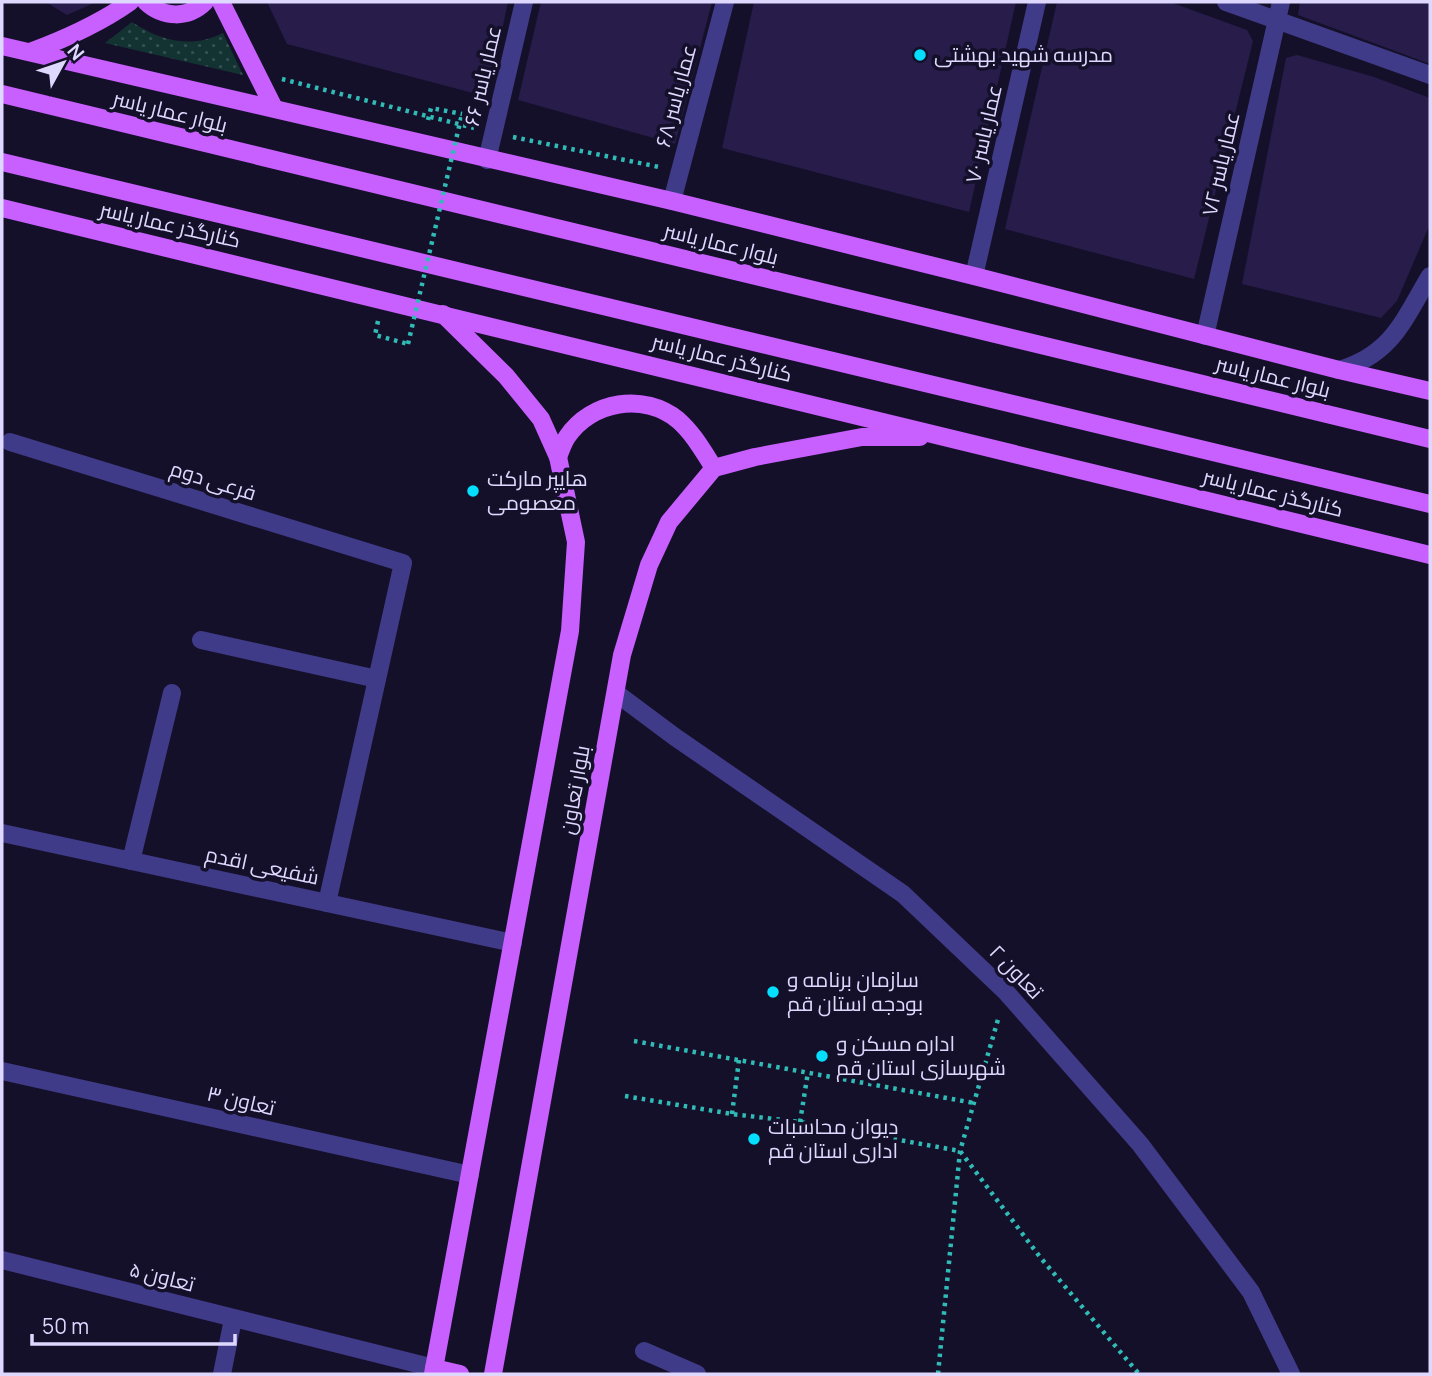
<svg xmlns="http://www.w3.org/2000/svg" width="1432" height="1376" viewBox="0 0 1432 1376" font-family="Manrope,Cairo,sans-serif">
<style>
.grass{fill:url(#grass-dots)}
.building{fill:#271c4a}
.lines{fill:none;stroke-linecap:round;stroke-linejoin:round}
.path{stroke:#30bbb7;stroke-width:4.5;stroke-dasharray:3.5 5;stroke-linecap:butt}
.minor{stroke:#403b88;stroke-width:18}
.major{stroke:#c85fff;stroke-width:18}
.path-bridge{stroke:#30bbb7;stroke-width:4.5;stroke-dasharray:3.5 5;stroke-linecap:butt}
.poi-dot{fill:#04deff;stroke:#151029;stroke-width:2.5}
.labels{text-anchor:middle;stroke-width:7;stroke-linejoin:round;paint-order:stroke}
.poi-label{font-size:21px;fill:#ded8ff;stroke:#151029;text-anchor:start}
.street-label{font-size:21px;fill:#ded8ff;stroke:#151029}
</style>
<defs>
<pattern id="grass-dots" width="8" height="8" patternUnits="userSpaceOnUse" patternTransform="scale(1.75)"><rect width="8" height="8" fill="#133333"/><path d="M2 2h.1M6 6h.1" fill="none" stroke="#355052" stroke-width="1.8" stroke-linecap="round"/></pattern>
</defs>
<rect width="100%" height="100%" fill="#151029"/>
<path class="grass" d="M 132,22 C 160,41 192,49 223,33 L 243,75 L 105,43 Z"/>
<g class="building">
<path d="M 46,2 L 96,2 L 67,15 Z"/>
<path d="M 267,2 L 508,2 L 488,97 L 287,44 Z"/>
<path d="M 541,2 L 712,2 L 675,144 L 518,100 Z"/>
<path d="M 754,2 L 1016,2 L 969,212 L 722,148 Z"/>
<path d="M 1057,2 L 1170,2 L 1247,30 L 1253,41 L 1194,279 L 1005,229 Z"/>
<path d="M 1300,2 L 1430,2 L 1430,64 L 1298,15 Z"/>
<path d="M 1297,55 L 1374,77 L 1430,98 L 1430,224 L 1397,301 L 1381,318 L 1242,284 L 1286,58 Z"/>
</g>
<g class="lines">
<g class="path">
<path d="M 282,79 L 474,128"/>
<path d="M 428,120 L 431,108 L 462,114"/>
<path d="M 513,137 L 659,167"/>
<path d="M 378,321 L 375,335 L 408,344"/>
<path d="M 634,1041 L 974,1103"/>
<path d="M 625,1096 L 732,1114 L 800,1122 L 960,1151 L 1040,1257 L 1139,1374"/>
<path d="M 732,1114 L 739,1060"/>
<path d="M 800,1122 L 808,1072"/>
<path d="M 938,1374 L 960,1151 L 999,1016"/>
</g>
<g class="minor">
<path d="M 1226,2 L 1430,75"/>
<path d="M 487,160 L 524,2"/>
<path d="M 672,201 L 725,2"/>
<path d="M 974,276 L 1037,2"/>
<path d="M 1205,336 L 1281,2"/>
<path d="M 1339,370 C 1392,354 1403,321 1430,276"/>
<path d="M 10,442 L 403,563 L 327,903"/>
<path d="M 201,640 L 377,679"/>
<path d="M 616,693 L 675,737 L 903,894 L 1006,992 L 1140,1144 L 1251,1292 L 1291,1374"/>
<path d="M 2,833 L 513,943"/>
<path d="M 131,861 L 172,693"/>
<path d="M 2,1071 L 470,1175"/>
<path d="M 2,1260 L 434,1368"/>
<path d="M 644,1351 L 697,1374"/>
<path d="M 222,1374 L 233,1319"/>
</g>
<g class="major">
<path d="M 146,2 C 163,18 188,19 205,2"/>
<path d="M 221,2 L 274,108"/>
<path d="M 2,46 L 672,201 L 974,276 L 1339,370 L 1430,391"/>
<path d="M 30,52 C 65,39 99,24 130,2"/>
<path d="M 2,94 L 1430,439"/>
<path d="M 2,162 L 1430,504"/>
<path d="M 2,208 L 1430,555"/>
<path d="M 558,457 C 561,450 563,443 567,437 C 591,401 644,392 678,420 C 693,433 703,451 714,468"/>
<path d="M 434,1368 L 460,1374"/>
<path d="M 433,1374 L 570,631 L 576,542 L 558,457 L 541,419 L 506,376 L 443,314"/>
<path d="M 493,1374 L 622,655 L 649,565 L 669,522 L 714,468 L 755,457 L 862,437 L 920,437"/>
</g>
<path class="path-bridge" d="M 408,344 L 462,114"/>
</g>
<g class="poi-dot">
<circle cx="920" cy="55" r="7"/>
<circle cx="473" cy="491" r="7"/>
<circle cx="773" cy="992" r="7"/>
<circle cx="822" cy="1056" r="7"/>
<circle cx="754" cy="1139" r="7"/>
</g>
<g class="labels">
<g class="poi-label">
<text x="934" y="62">مدرسه شهید بهشتی</text>
<text x="487" y="486">هایپر مارکت<tspan x="487" dy="24">معصومی</tspan></text>
<text x="787" y="987">سازمان برنامه و<tspan x="787" dy="24">بودجه استان قم</tspan></text>
<text x="836" y="1051">اداره مسکن و<tspan x="836" dy="24">شهرسازی استان قم</tspan></text>
<text x="768" y="1134">دیوان محاسبات<tspan x="768" dy="24">اداری استان قم</tspan></text>
</g>
<g class="street-label">
<text transform="translate(483 76) rotate(-77)" y="7">عمار یاسر ۶۶</text>
<text transform="translate(676 96) rotate(-75)" y="7">عمار یاسر ۶۸</text>
<text transform="translate(170 112) rotate(14)" y="7">بلوار عمار یاسر</text>
<text transform="translate(984 134) rotate(-77)" y="7">عمار یاسر ۷۰</text>
<text transform="translate(1221 164) rotate(-77)" y="7">عمار یاسر ۷۲</text>
<text transform="translate(170 225) rotate(13)" y="7">کنارگذر عمار یاسر</text>
<text transform="translate(721 244) rotate(14)" y="7">بلوار عمار یاسر</text>
<text transform="translate(722 358) rotate(14)" y="7">کنارگذر عمار یاسر</text>
<text transform="translate(1273 377) rotate(14)" y="7">بلوار عمار یاسر</text>
<text transform="translate(213 481) rotate(17)" y="7">فرعی دوم</text>
<text transform="translate(1273 493) rotate(14)" y="7">کنارگذر عمار یاسر</text>
<text transform="translate(575 790) rotate(-80)" y="7">بلوار تعاون</text>
<text transform="translate(262 866) rotate(12)" y="7">شفیعی اقدم</text>
<text transform="translate(1016 972) rotate(46)" y="7">تعاون ۲</text>
<text transform="translate(241 1101) rotate(13)" y="7">تعاون ۳</text>
<text transform="translate(162 1277) rotate(14)" y="7">تعاون ۵</text>
</g>
</g>
<rect width="1432" height="1376" fill="none" stroke="#ded8ff" stroke-width="7"/>
<g transform="translate(63 63) rotate(50)" stroke="#151029" stroke-width="5" paint-order="stroke">
<path d="M0-5L12 26L0 18L-12 26Z" fill="#ded8ff"/>
<text y="-10" font-size="19" font-weight="bold" text-anchor="middle" fill="#ded8ff">N</text>
</g>
<path d="M32 1334v10h203v-10" fill="none" stroke="#ded8ff" stroke-width="3.5"/>
<text x="42" y="1334" font-size="21" fill="#ded8ff" stroke="#151029" stroke-width="5" paint-order="stroke">50 m</text>
</svg>
